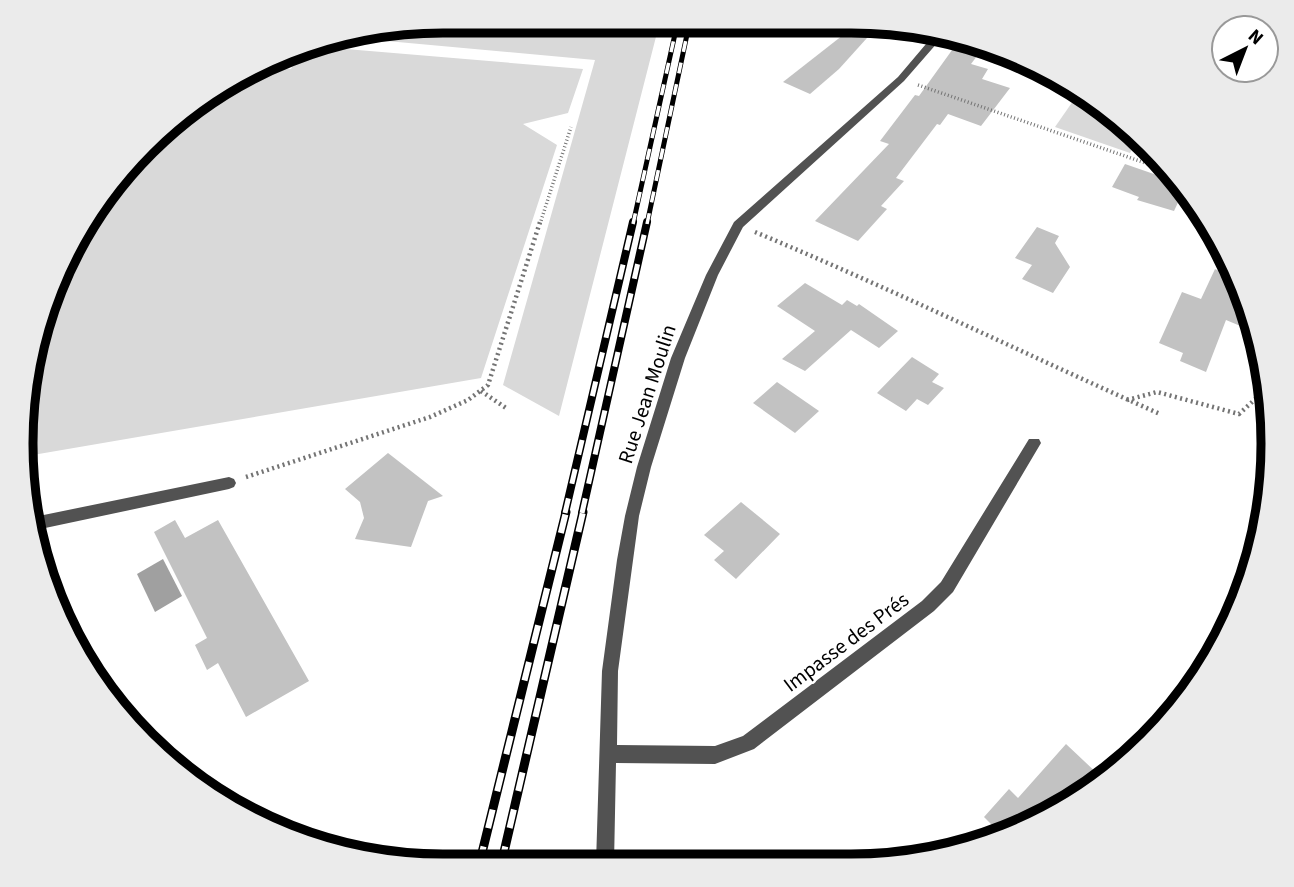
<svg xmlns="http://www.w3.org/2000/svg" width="1294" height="887" viewBox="0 0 1294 887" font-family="'Source Sans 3',sans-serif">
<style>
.green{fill:#d9d9d9}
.water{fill:#a0a0a0}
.building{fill:#c2c2c2}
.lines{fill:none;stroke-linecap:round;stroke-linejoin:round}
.path-far1{stroke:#747474;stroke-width:3.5;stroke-dasharray:1 2.5;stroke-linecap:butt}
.path{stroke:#747474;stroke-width:4.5;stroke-dasharray:2 3.5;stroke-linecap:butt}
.service{fill:#525252;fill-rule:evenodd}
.minor{fill:#525252;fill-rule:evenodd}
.rail-far2-casing{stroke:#000;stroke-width:5}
.rail-far1-casing{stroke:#000;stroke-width:8}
.rail-casing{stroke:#000;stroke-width:9}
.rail-far2{stroke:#fff;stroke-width:3.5;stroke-dasharray:11;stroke-linecap:butt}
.rail-far1{stroke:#fff;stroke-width:5;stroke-dasharray:15;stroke-linecap:butt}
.rail{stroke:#fff;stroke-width:6;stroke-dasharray:19;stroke-linecap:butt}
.labels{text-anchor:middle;stroke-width:5;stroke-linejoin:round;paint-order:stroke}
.street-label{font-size:21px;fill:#000;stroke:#fff}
.rim{fill:none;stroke:#000;stroke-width:9}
</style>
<rect width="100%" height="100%" fill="#fff"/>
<g class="green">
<path d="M 444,21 L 659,25 L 559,416 L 503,385 L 595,60 L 332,36 Z"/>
<path d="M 310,46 L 583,69 L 568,113 L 523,124 L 557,145 L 481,378 L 27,456 L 25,389 L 53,281 L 126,165 L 209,92 L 243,90 C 259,65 262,67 291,69 L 300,51 Z"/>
<path d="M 1080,91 L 1139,137 L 1130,153 L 1055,127 Z"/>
</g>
<path class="water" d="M 163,559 L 182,596 L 155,612 L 137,574 Z"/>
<g class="building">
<path d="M 852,28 L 876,28 L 839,69 L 810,94 L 783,82 Z"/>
<path d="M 960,39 L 983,48 L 971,64 L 988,69 L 982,79 L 1010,88 L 981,126 L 948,114 L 940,125 L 937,124 L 896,178 L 904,181 L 881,206 L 887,209 L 858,241 L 815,221 L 889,144 L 880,141 L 915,95 L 919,96 Z"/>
<path d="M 1125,164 L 1174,181 L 1182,194 L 1174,211 L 1137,200 L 1139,197 L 1112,187 Z"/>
<path d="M 1037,227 L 1059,236 L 1055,243 L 1070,267 L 1053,293 L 1022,279 L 1032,265 L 1015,258 Z"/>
<path d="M 1228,262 L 1241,282 L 1250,330 L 1226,320 L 1206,372 L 1180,361 L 1183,353 L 1159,343 L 1182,292 L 1201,299 L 1215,269 L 1223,273 Z"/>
<path d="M 805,283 L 842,305 L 847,300 L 857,306 L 859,304 L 898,331 L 879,348 L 851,330 L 805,371 L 782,359 L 815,331 L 777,306 Z"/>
<path d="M 912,357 L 939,374 L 932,382 L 944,388 L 928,405 L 917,399 L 906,411 L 877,393 Z"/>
<path d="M 777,382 L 819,411 L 795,433 L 753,403 Z"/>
<path d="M 388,453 L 443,496 L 428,501 L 411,547 L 355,539 L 364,518 L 360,502 L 345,489 Z"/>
<path d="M 741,502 L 780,534 L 736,579 L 714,560 L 724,551 L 704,535 Z"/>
<path d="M 175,520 L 185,538 L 218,520 L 309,681 L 246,717 L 218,663 L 207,670 L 195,645 L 207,638 L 154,532 Z"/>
<path d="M 1066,744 L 1101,777 L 1038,822 L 1002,835 L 984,817 L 1009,789 L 1018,798 Z"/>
</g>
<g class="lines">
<g class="path-far1">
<path d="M 918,85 L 1163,169"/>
<path d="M 540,224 L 571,127"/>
</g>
<g class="path">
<path d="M 755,232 C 892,289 1025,354 1160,414"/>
<path d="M 481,391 L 506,408"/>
<path d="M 1127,400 L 1157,392 L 1239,414 L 1263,392"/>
<path d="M 246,477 L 430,417 L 468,400 L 488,385 L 540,222"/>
</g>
<path class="service" d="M 229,477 L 234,479 L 236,483 L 234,487 L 229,489 L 31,531 L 29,518 Z"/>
<path class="minor" d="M 937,31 L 945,34 L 904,81 L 743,227 L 718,275 L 685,358 L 651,467 L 639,516 L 618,671 L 617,745 L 715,746 L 743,736 L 922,601 L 941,582 L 1029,439 L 1039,439 L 1041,443 L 953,592 L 934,611 L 754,749 L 715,764 L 616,763 L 614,863 L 596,863 L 602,671 L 617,560 L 625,516 L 637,467 L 671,358 L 706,275 L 734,222 L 898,77 Z"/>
<defs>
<g id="rail-far2">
<path d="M 633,224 L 677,25"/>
<path d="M 647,224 L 689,25"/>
</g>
<g id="rail-far1">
<path d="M 565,513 L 633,222"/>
<path d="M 582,513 L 647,222"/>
</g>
<g id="rail">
<path d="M 479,865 L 566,512"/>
<path d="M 501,865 L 583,512"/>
</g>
</defs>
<use href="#rail-far2" class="rail-far2-casing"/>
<use href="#rail-far1" class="rail-far1-casing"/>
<use href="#rail" class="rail-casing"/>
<use href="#rail-far2" class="rail-far2"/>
<use href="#rail-far1" class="rail-far1"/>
<use href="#rail" class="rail"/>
</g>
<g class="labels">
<g class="street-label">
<text transform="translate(647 394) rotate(-72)" y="7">Rue Jean Moulin</text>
<text transform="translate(846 642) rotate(-37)" y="7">Impasse des Prés</text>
</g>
</g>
<path d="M0 0H1294V887H0ZM443 33H851A410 410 0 0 1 1261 443V444A410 410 0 0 1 851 854H443A410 410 0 0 1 33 444V443A410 410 0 0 1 443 33Z" fill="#ebebeb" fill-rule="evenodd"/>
<path class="rim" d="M443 33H851A410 410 0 0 1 1261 443V444A410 410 0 0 1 851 854H443A410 410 0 0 1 33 444V443A410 410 0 0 1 443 33Z"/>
<g transform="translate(1245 49) rotate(42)"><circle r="33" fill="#ffffff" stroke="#999999" stroke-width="2"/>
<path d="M0-5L12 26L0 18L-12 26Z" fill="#000000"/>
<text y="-10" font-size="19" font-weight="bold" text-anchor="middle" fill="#000000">N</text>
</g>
</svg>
